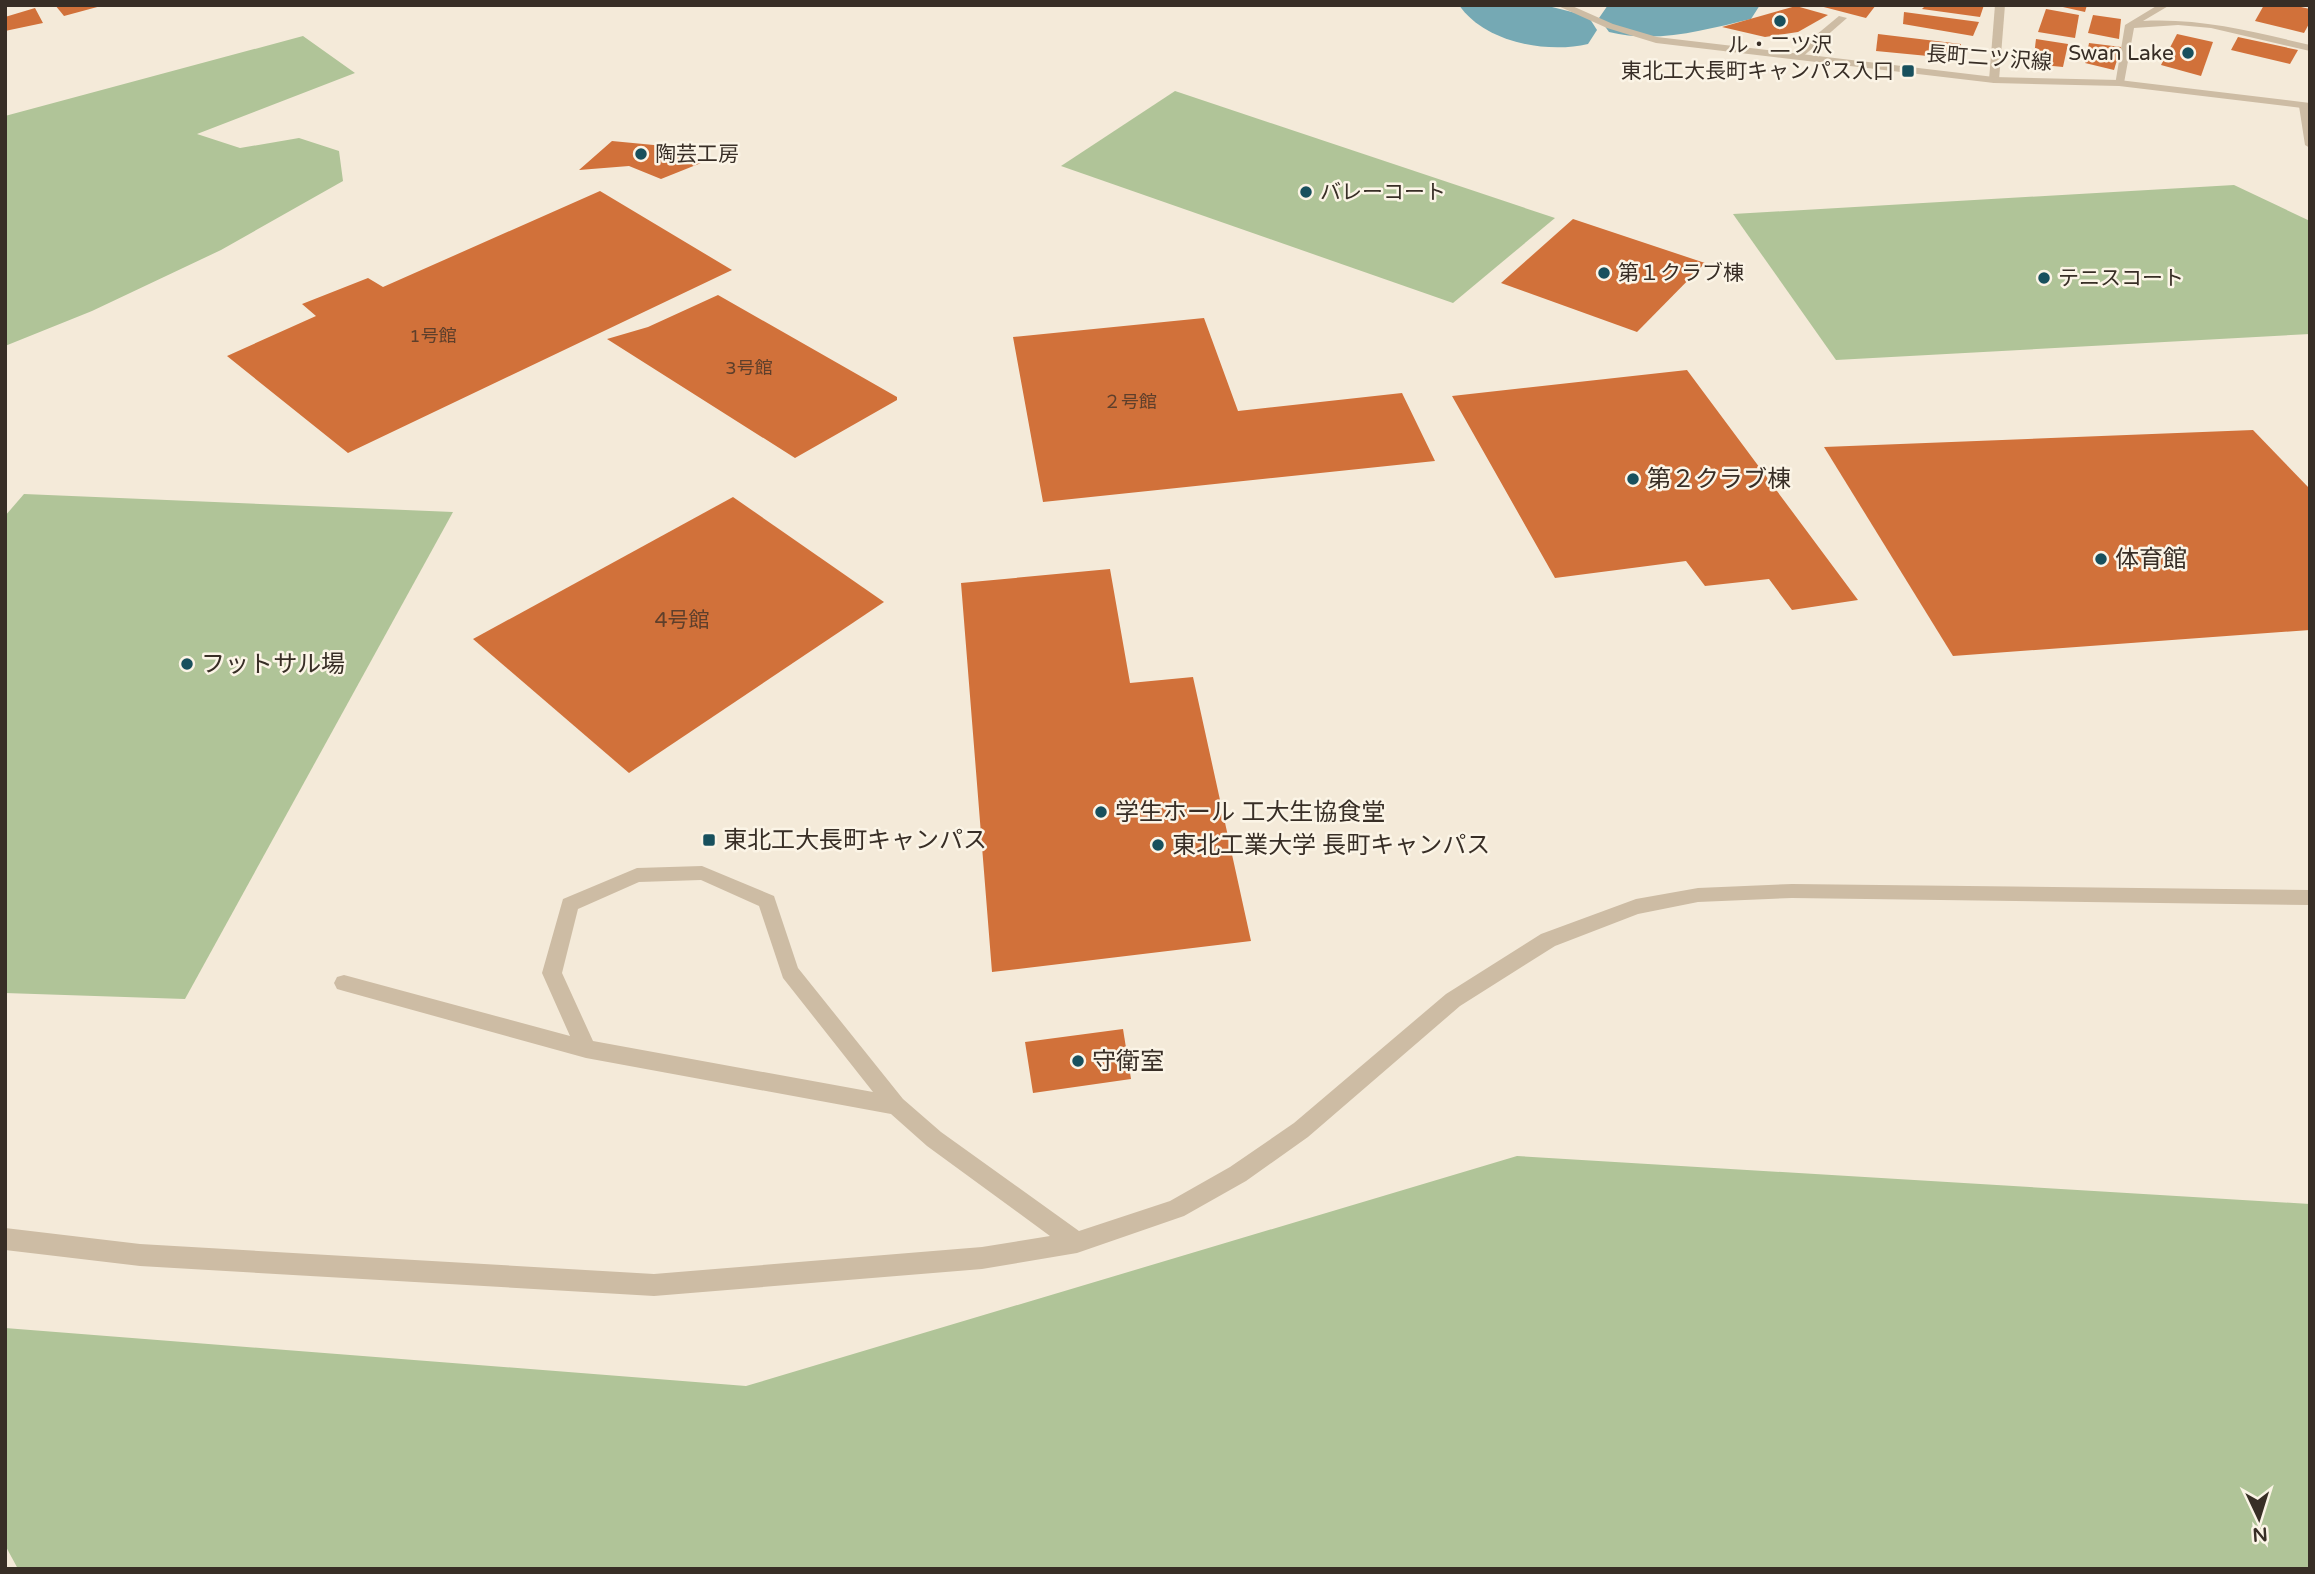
<svg xmlns="http://www.w3.org/2000/svg" width="2315" height="1574" viewBox="0 0 2315 1574" font-family="'Varela Round','Noto Sans JP',sans-serif">
<style>
.green{fill:#b0c498}
.lines{fill:none;stroke-linecap:round;stroke-linejoin:round}
.river{fill:#75a9b4;fill-rule:evenodd}
.building{fill:#d1713a}
.service{fill:#cdbca4;fill-rule:evenodd}
.tertiary{fill:#cdbca4;fill-rule:evenodd}
.poi-dot{fill:#18505d;stroke:#fbf4e6;stroke-width:2.5}
.labels{text-anchor:middle;stroke-width:5;stroke-linejoin:round;paint-order:stroke}
.far-number-label{font-size:18px;fill:#5e3f2b}
.far-poi-label{font-size:21px;fill:#382e26;stroke:#fbf4e6;text-anchor:start}
.far-street-label{font-size:21px;fill:#382e26;stroke:#fbf4e6}
.number-label{font-size:21px;fill:#5e3f2b}
.poi-label{font-size:24px;fill:#382e26;stroke:#fbf4e6;text-anchor:start}
</style>
<rect width="100%" height="100%" fill="#f4ead9"/>
<g class="green">
<path d="M 303,36 L 355,73 L 197,134 L 240,148 L 299,138 L 339,151 L 343,181 L 221,250 L 92,311 L 5,346 L 5,116 Z"/>
<path d="M 1175,91 L 1555,218 L 1453,303 L 1061,166 Z"/>
<path d="M 2234,185 L 2310,221 L 2310,334 L 1836,360 L 1733,214 Z"/>
<path d="M 24,494 L 453,512 L 185,999 L 5,993 L 5,516 Z"/>
<path d="M 1517,1156 L 2310,1204 L 2310,1569 L 18,1569 L 5,1545 L 5,1328 L 746,1386 Z"/>
</g>
<g class="lines">
<g class="river">
<path d="M 1459,5 L 1544,5 L 1588,16 L 1597,30 L 1588,44 C 1546,54 1484,42 1459,5 Z"/>
<path d="M 1608,5 L 1760,5 L 1751,19 C 1704,30 1656,44 1609,32 L 1599,18 Z"/>
</g>
</g>
<g class="building">
<path d="M 55,5 L 101,5 L 101,6 L 64,16 Z"/>
<path d="M 1816,5 L 1876,5 L 1866,18 Z"/>
<path d="M 1926,5 L 1984,5 L 1980,17 L 1922,9 Z"/>
<path d="M 2054,5 L 2087,5 L 2085,12 Z"/>
<path d="M 2264,5 L 2292,5 L 2310,9 L 2310,22 L 2304,33 L 2255,21 Z"/>
<path d="M 1796,6 L 1828,15 L 1798,32 L 1765,37 L 1722,27 Z"/>
<path d="M 35,8 L 43,23 L 5,31 L 5,17 Z"/>
<path d="M 2046,9 L 2079,15 L 2075,38 L 2038,32 Z"/>
<path d="M 1904,12 L 1979,22 L 1973,36 L 1903,24 Z"/>
<path d="M 2093,15 L 2121,19 L 2119,39 L 2088,33 Z"/>
<path d="M 1878,34 L 1961,44 L 1959,59 L 1876,51 Z"/>
<path d="M 2177,34 L 2213,42 L 2201,76 L 2161,65 Z"/>
<path d="M 2238,37 L 2298,50 L 2290,64 L 2231,50 Z"/>
<path d="M 2036,39 L 2068,44 L 2063,67 L 2033,64 Z"/>
<path d="M 2089,43 L 2121,47 L 2114,70 L 2085,63 Z"/>
<path d="M 612,141 L 664,146 L 706,161 L 661,179 L 629,166 L 579,170 Z"/>
<path d="M 600,191 L 732,270 L 348,453 L 227,356 L 316,316 L 302,304 L 368,278 L 383,287 Z"/>
<path d="M 1573,219 L 1705,263 L 1637,332 L 1501,283 Z"/>
<path d="M 718,295 L 897,397 L 897,400 L 795,458 L 607,339 L 648,327 Z"/>
<path d="M 1204,318 L 1238,411 L 1402,393 L 1435,461 L 1043,502 L 1013,337 Z"/>
<path d="M 1687,370 L 1858,600 L 1792,610 L 1769,579 L 1705,586 L 1686,561 L 1555,578 L 1452,396 Z"/>
<path d="M 2253,430 L 2310,489 L 2310,630 L 1953,656 L 1824,447 Z"/>
<path d="M 733,497 L 884,602 L 629,773 L 473,639 Z"/>
<path d="M 1110,569 L 1130,683 L 1193,677 L 1251,941 L 992,972 L 961,583 Z"/>
<path d="M 1123,1029 L 1131,1079 L 1033,1093 L 1025,1042 Z"/>
</g>
<g class="lines">
<g class="service">
<path d="M 1995,5 L 2005,5 L 1999,80 L 1994,83 L 1989,80 Z"/>
<path d="M 2158,5 L 2170,5 L 2143,21 C 2201,18 2254,32 2310,45 L 2310,51 L 2211,28 L 2178,25 L 2134,28 L 2124,83 L 2115,85 L 2125,25 Z"/>
<path d="M 1839,16 L 1847,18 L 1800,59 L 1792,59 L 1792,55 Z"/>
<path d="M 2304,103 L 2310,109 L 2310,148 L 2305,145 L 2299,106 Z"/>
<path d="M 702,866 L 774,896 L 798,968 L 903,1099 L 941,1132 L 1079,1231 L 1170,1201 L 1230,1167 L 1294,1123 L 1446,994 L 1541,934 L 1636,899 L 1698,888 L 1792,884 L 2310,890 L 2310,905 L 1792,898 L 1698,902 L 1638,914 L 1555,946 L 1460,1006 L 1308,1137 L 1246,1181 L 1184,1216 L 1077,1253 L 982,1269 L 654,1296 L 140,1266 L 5,1250 L 5,1228 L 140,1244 L 654,1274 L 982,1247 L 1050,1236 L 927,1146 L 891,1114 L 586,1058 L 344,991 L 337,989 L 334,983 L 337,977 L 344,975 L 570,1036 L 542,973 L 563,899 L 637,868 ZM 701,880 L 759,906 L 783,978 L 873,1092 L 593,1041 L 562,973 L 578,909 L 639,882 Z"/>
</g>
<path class="tertiary" d="M 1556,5 L 1570,5 L 1613,24 L 1657,37 L 1994,77 L 2119,80 L 2310,103 L 2310,109 L 2119,86 L 1994,83 L 1656,43 L 1607,28 Z"/>
</g>
<g class="poi-dot">
<circle cx="1780" cy="21" r="7"/>
<circle cx="2188" cy="53" r="7"/>
<rect x="1901" y="64" width="14" height="14" rx="3.5"/>
<circle cx="641" cy="154" r="7"/>
<circle cx="1306" cy="192" r="7"/>
<circle cx="1604" cy="273" r="7"/>
<circle cx="2044" cy="278" r="7"/>
<circle cx="1633" cy="479" r="7"/>
<circle cx="2101" cy="559" r="7"/>
<circle cx="187" cy="664" r="7"/>
<circle cx="1101" cy="812" r="7"/>
<rect x="702" y="833" width="14" height="14" rx="3.5"/>
<circle cx="1158" cy="845" r="7"/>
<circle cx="1078" cy="1061" r="7"/>
</g>
<g class="labels">
<g class="far-number-label">
<text x="433" y="342">1号館</text>
<text x="749" y="374">3号館</text>
<text x="1130" y="408">２号館</text>
</g>
<g class="far-poi-label">
<text x="1780" y="52" text-anchor="middle">ル・二ツ沢</text>
<text x="2174" y="60" text-anchor="end">Swan Lake</text>
<text x="1894" y="78" text-anchor="end">東北工大長町キャンパス入口</text>
<text x="655" y="161">陶芸工房</text>
<text x="1320" y="199">バレーコート</text>
<text x="1618" y="280">第１クラブ棟</text>
<text x="2058" y="285">テニスコート</text>
</g>
<g class="far-street-label">
<text transform="translate(1989 58) rotate(4)" y="7">長町二ツ沢線</text>
</g>
<g class="number-label">
<text x="682" y="627">4号館</text>
</g>
<g class="poi-label">
<text x="1647" y="487">第２クラブ棟</text>
<text x="2115" y="567">体育館</text>
<text x="201" y="672">フットサル場</text>
<text x="1115" y="820">学生ホール 工大生協食堂</text>
<text x="723" y="848">東北工大長町キャンパス</text>
<text x="1172" y="853">東北工業大学 長町キャンパス</text>
<text x="1092" y="1069">守衛室</text>
</g>
</g>
<rect width="2315" height="1574" fill="none" stroke="#382e26" stroke-width="14"/>
<g transform="translate(2259 1518) rotate(176)" stroke="#fbf4e6" stroke-width="5" paint-order="stroke">
<path d="M0-5L12 26L0 18L-12 26Z" fill="#382e26"/>
<text y="-10" font-size="19" font-weight="bold" text-anchor="middle" fill="#382e26">N</text>
</g>
</svg>
